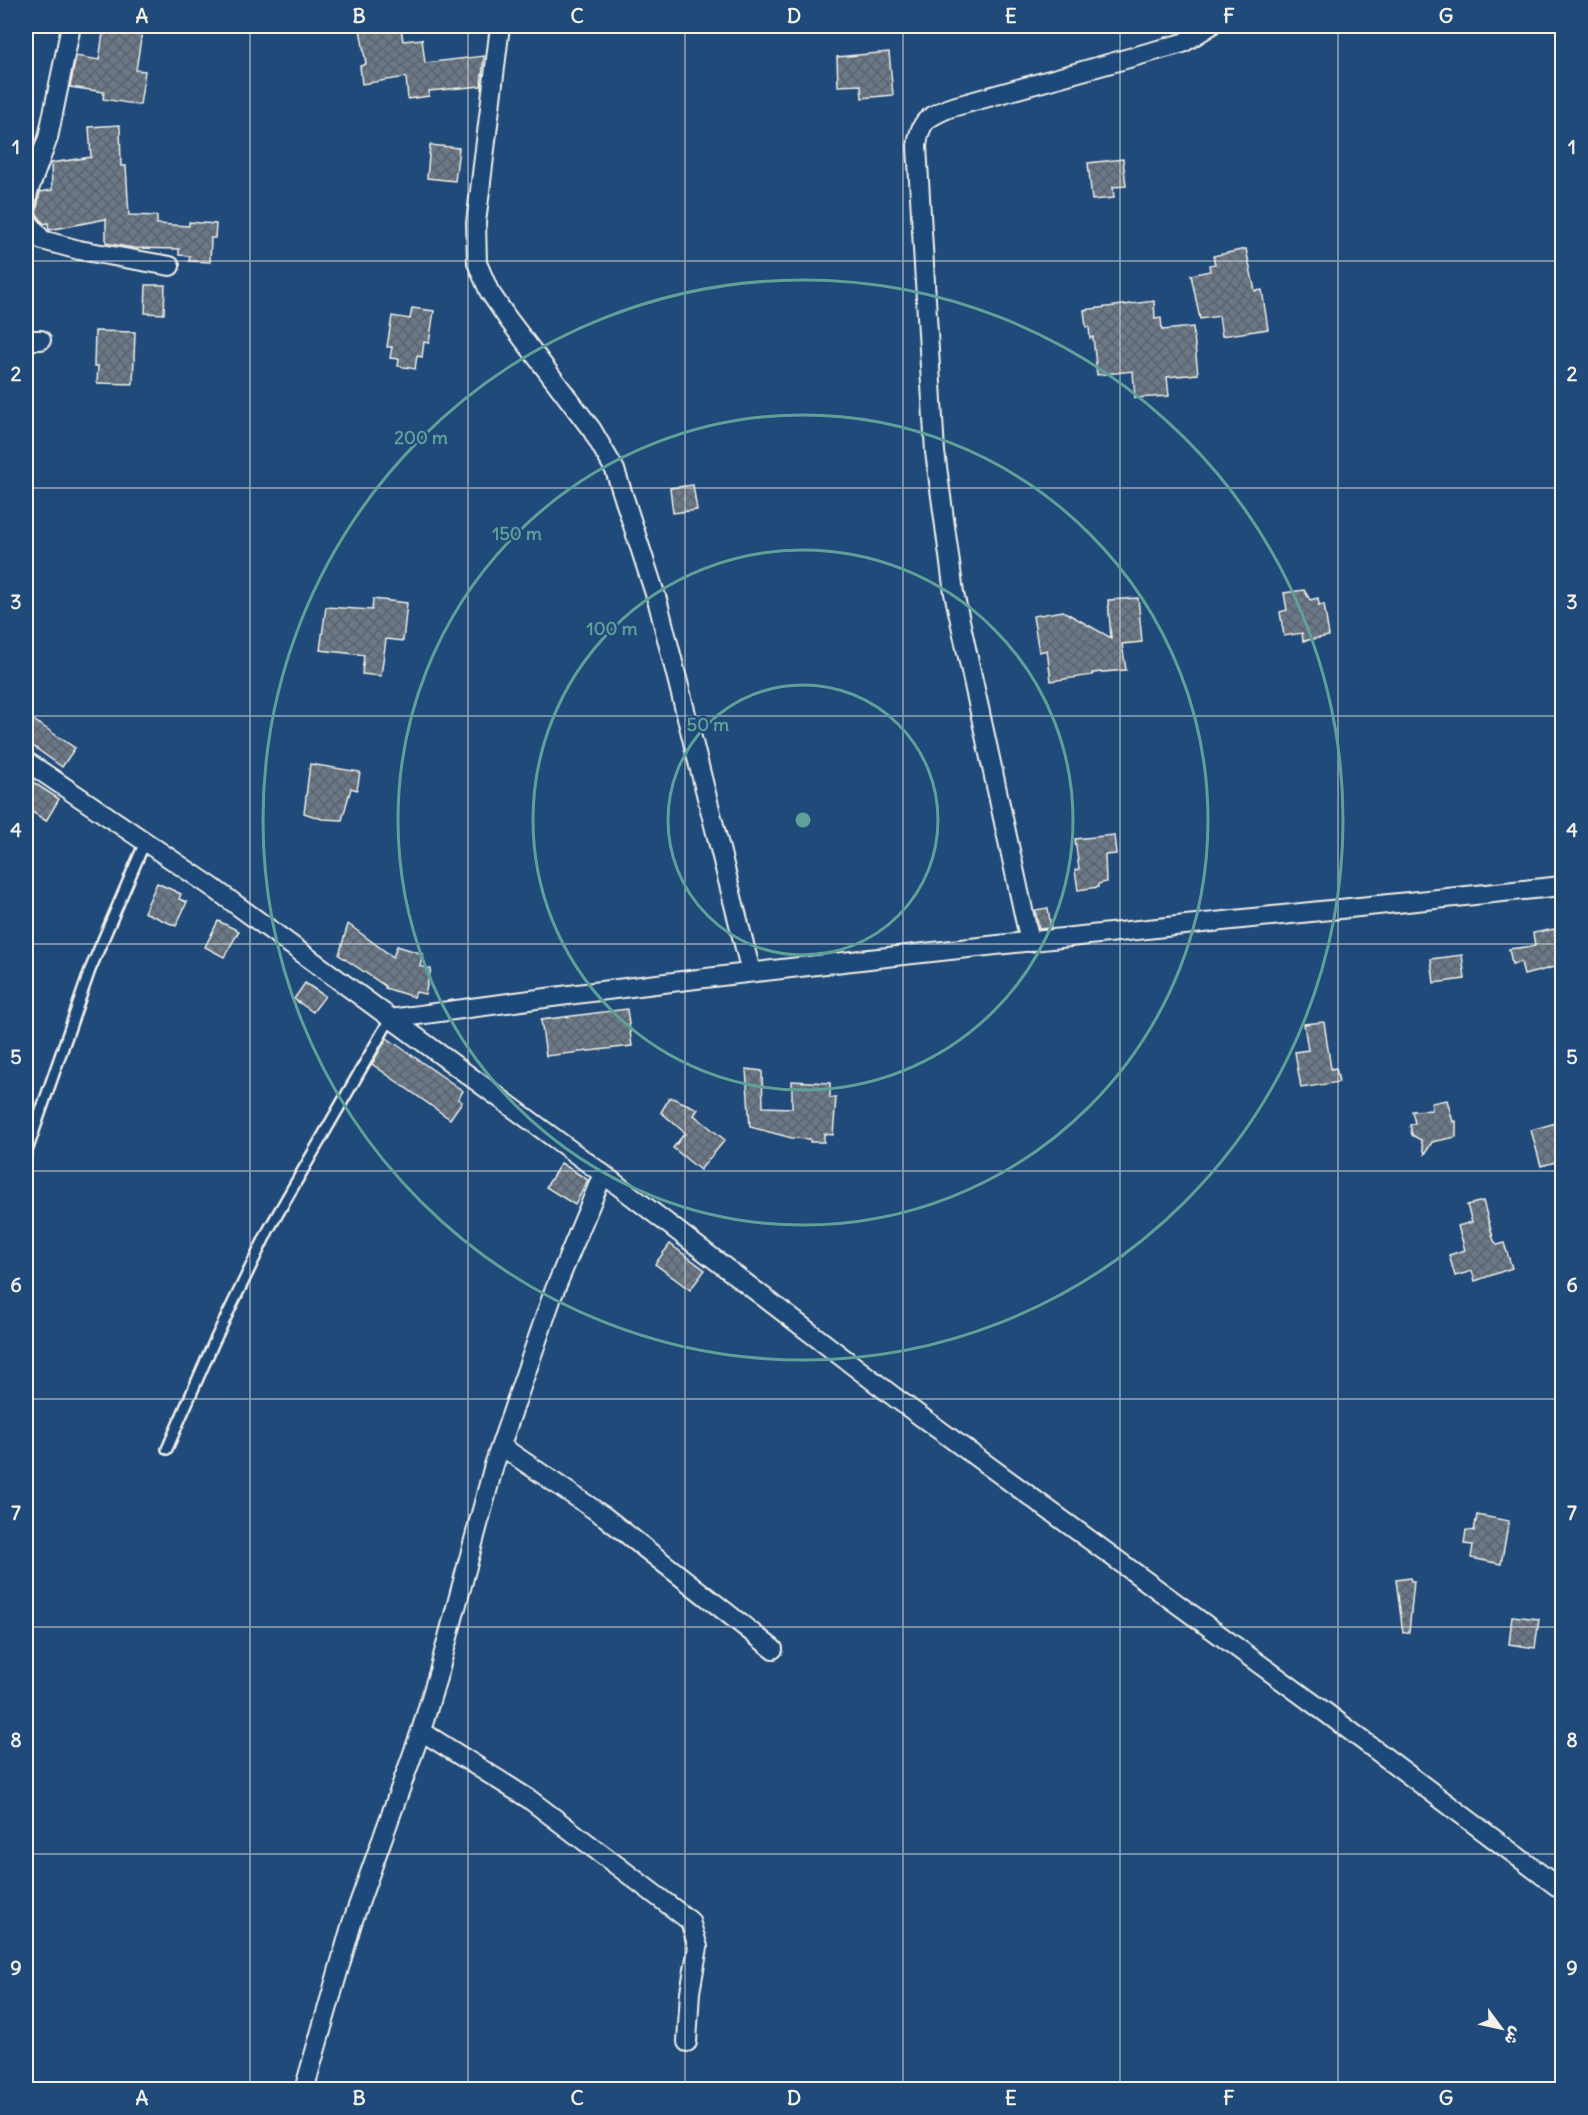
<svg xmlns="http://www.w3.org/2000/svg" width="1588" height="2115" viewBox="0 0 1588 2115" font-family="Delius,'Playpen Sans Arabic',sans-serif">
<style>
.building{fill:url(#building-cross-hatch);stroke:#f4f1e8;stroke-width:1.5}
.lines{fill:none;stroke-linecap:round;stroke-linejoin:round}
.lane-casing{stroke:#f4f1e8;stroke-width:14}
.street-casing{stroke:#f4f1e8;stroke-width:22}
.lane{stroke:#1f4a7a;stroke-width:9}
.street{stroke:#1f4a7a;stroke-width:18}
.grid{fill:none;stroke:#f4f1e8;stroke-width:1.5;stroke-opacity:0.55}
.ring{fill:none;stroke:#5fa199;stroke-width:3}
.centre{fill:#5fa199;stroke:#1f4a7a;stroke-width:3}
.ring-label{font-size:18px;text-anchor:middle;font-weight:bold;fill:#5fa199;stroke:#1f4a7a;stroke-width:4.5;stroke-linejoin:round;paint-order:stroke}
.neatline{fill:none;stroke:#f4f1e8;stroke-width:2}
.grid-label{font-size:20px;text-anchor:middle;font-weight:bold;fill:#f4f1e8}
</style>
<defs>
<pattern id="building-cross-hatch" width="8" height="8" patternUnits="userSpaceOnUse" patternTransform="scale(1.5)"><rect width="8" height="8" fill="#6a7888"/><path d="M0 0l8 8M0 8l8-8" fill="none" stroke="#5b626a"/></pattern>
</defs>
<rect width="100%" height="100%" fill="#1f4a7a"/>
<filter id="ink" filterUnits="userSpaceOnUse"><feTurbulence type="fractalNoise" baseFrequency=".0167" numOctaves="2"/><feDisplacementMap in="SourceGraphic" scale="12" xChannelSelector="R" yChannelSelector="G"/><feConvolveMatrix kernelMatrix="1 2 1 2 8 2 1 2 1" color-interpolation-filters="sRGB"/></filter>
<g filter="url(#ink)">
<g class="building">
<path d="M 104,26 L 143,26 L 136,70 L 145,71 L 140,105 L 103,99 L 104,92 L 70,87 L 76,56 L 99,60 Z"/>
<path d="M 388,26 L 401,26 L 403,41 L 422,39 L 425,63 L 484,56 L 481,86 L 429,91 L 429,96 L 408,99 L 406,77 L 362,84 L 360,66 L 366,64 L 360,29 Z"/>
<path d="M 889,52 L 893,95 L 862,98 L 861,85 L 838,86 L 837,57 Z"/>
<path d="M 120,125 L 121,166 L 126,166 L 129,215 L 157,216 L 157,224 L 189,226 L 189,222 L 216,224 L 215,238 L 211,238 L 210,262 L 189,261 L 190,256 L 179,255 L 179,249 L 133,248 L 106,243 L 106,219 L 49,230 L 48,223 L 44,224 L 36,213 L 40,192 L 52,190 L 51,163 L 91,157 L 89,127 Z"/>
<path d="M 430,145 L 459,148 L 455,181 L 427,178 Z"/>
<path d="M 1123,159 L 1126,186 L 1113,187 L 1114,198 L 1092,200 L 1088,163 Z"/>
<path d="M 1246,249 L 1255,291 L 1262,290 L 1268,329 L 1222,336 L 1219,316 L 1200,319 L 1191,275 L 1210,271 L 1209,265 L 1215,264 L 1213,256 Z"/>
<path d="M 146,285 L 165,285 L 164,314 L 145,313 Z"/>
<path d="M 1154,301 L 1155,319 L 1161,318 L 1162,330 L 1193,327 L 1198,374 L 1167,377 L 1169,396 L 1135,398 L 1133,371 L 1097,375 L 1093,337 L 1090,338 L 1089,327 L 1086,327 L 1084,310 Z"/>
<path d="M 412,308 L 434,311 L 429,343 L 424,342 L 422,357 L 417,356 L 415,369 L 398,366 L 399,359 L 390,358 L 392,347 L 387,347 L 392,316 L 410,319 Z"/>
<path d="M 95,331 L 135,332 L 133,384 L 97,383 L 98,366 L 94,366 Z"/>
<path d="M 693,485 L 697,510 L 673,513 L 670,488 Z"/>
<path d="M 1304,590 L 1310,600 L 1318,598 L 1319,605 L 1324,604 L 1329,636 L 1303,641 L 1302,633 L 1284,636 L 1280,612 L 1287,610 L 1284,593 Z"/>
<path d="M 1138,598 L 1142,642 L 1122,644 L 1126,670 L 1092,673 L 1093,675 L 1051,681 L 1047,650 L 1039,652 L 1033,616 L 1063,611 L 1111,638 L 1108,600 Z"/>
<path d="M 373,599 L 407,603 L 403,641 L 386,639 L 381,676 L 362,674 L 364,655 L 320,650 L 326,607 L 372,610 Z"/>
<path d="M 26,715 L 75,748 L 62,767 L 26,741 Z"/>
<path d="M 310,764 L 360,772 L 357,790 L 351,788 L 342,820 L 322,819 L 304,813 Z"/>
<path d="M 31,781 L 59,799 L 46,821 L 26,808 L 26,790 Z"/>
<path d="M 1114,835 L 1116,854 L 1105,855 L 1106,882 L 1098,884 L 1098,887 L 1078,890 L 1075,870 L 1079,869 L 1075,839 Z"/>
<path d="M 157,883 L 181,894 L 179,899 L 187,902 L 176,926 L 144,912 Z"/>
<path d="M 1048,908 L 1051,928 L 1039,929 L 1035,910 Z"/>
<path d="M 218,921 L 239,931 L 224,957 L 205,947 Z"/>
<path d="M 348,924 L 393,957 L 397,946 L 423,954 L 420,966 L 431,969 L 425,994 L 416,992 L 414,997 L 385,988 L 385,986 L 339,955 Z"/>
<path d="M 1554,929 L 1562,965 L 1524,975 L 1521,962 L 1512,964 L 1509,949 L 1535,946 L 1533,933 Z"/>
<path d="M 1462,955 L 1465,979 L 1434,983 L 1431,959 Z"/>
<path d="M 305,983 L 325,996 L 313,1012 L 294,999 Z"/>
<path d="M 627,1009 L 632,1046 L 546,1056 L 541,1020 Z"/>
<path d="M 1324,1022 L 1331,1069 L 1336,1068 L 1339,1082 L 1301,1088 L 1295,1052 L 1308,1050 L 1304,1024 Z"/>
<path d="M 387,1038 L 463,1091 L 458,1099 L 462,1102 L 450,1119 L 372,1064 Z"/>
<path d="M 746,1069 L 762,1071 L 763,1107 L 792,1108 L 792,1081 L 830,1083 L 830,1098 L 836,1098 L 833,1135 L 824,1134 L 824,1142 L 810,1142 L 810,1139 L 792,1138 L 750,1127 Z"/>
<path d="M 670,1097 L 698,1109 L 694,1115 L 725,1140 L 700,1170 L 673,1148 L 685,1133 L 661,1112 Z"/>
<path d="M 1447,1100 L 1453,1122 L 1456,1121 L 1456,1137 L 1432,1142 L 1425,1154 L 1421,1140 L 1412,1135 L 1410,1125 L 1415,1123 L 1412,1111 L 1432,1110 L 1431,1103 Z"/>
<path d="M 1563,1121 L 1563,1160 L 1541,1166 L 1531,1130 Z"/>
<path d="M 561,1163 L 588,1180 L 575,1205 L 546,1187 Z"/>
<path d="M 1483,1201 L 1494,1241 L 1498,1245 L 1504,1243 L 1512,1268 L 1475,1281 L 1472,1271 L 1455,1276 L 1449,1255 L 1465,1250 L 1458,1226 L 1472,1222 L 1467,1205 Z"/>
<path d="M 670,1244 L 705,1270 L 690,1290 L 655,1264 Z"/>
<path d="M 1477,1515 L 1509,1521 L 1501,1564 L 1471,1558 L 1473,1545 L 1464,1544 L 1466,1530 L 1474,1531 Z"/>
<path d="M 1410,1578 L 1411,1581 L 1414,1581 L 1409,1632 L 1403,1633 L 1396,1580 Z"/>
<path d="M 1512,1616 L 1539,1619 L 1535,1648 L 1509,1644 Z"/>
</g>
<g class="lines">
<defs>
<g id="lane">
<path d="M 26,1154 L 90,970 L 145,842"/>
<path d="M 167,1449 L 214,1342 L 269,1229 L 390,1019"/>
</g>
<g id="street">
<path d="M 500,26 L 476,223 L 477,263 L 489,291 L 508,319 L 592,430 L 615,470 L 658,603 L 751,972"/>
<path d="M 26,208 L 28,192 L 48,138 L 71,26"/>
<path d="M 26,219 L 42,240 L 79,250 L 170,266"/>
<path d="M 26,340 L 41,340"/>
<path d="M 26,761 L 212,887 L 603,1174 L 897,1399 L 1325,1712 L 1562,1890"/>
<path d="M 1030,942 L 954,593 L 935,452 L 917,146 C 920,121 926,118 949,108 L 1183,43 L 1210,26"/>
<path d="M 390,1019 C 780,964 1171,927 1562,886"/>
<path d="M 501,1446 L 605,1517 L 773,1649"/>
<path d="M 421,1731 L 529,1799 L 690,1921 L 698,1947 L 690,1992 L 687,2042"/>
<path d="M 304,2090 L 352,1923 L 421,1731 L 439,1671 L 494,1465 L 553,1294 L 603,1174"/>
</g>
</defs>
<use href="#lane" class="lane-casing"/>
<use href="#street" class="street-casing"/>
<use href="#lane" class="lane"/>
<use href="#street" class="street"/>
</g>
</g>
<path class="grid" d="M 250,26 L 250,2090M 468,26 L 468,2090M 685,26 L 685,2090M 903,26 L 903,2090M 1120,26 L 1120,2090M 1338,26 L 1338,2090M 26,261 L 1562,261M 26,488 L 1562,488M 26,716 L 1562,716M 26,944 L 1562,944M 26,1171 L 1562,1171M 26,1399 L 1562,1399M 26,1627 L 1562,1627M 26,1854 L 1562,1854"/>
<g class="ring">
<circle cx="803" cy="820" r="135"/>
<circle cx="803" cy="820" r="270"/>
<circle cx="803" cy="820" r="405"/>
<circle cx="803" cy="820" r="540"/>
</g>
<circle cx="803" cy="820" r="9" class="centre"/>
<g class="ring-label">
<text x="421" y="444">200 m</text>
<text x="517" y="540">150 m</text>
<text x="612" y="635">100 m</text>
<text x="708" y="731">50 m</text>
</g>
<rect width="1588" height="2115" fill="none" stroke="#1f4a7a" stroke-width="66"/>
<g transform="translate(1501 2028) rotate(123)" stroke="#1f4a7a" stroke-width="4.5" paint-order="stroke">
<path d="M0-4.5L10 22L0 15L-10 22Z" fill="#f4f1e8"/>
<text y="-9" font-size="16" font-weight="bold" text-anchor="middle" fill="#f4f1e8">ش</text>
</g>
<rect x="33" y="33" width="1522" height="2049" class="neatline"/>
<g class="grid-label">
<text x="142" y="23">A</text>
<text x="359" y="23">B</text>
<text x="577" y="23">C</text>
<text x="794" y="23">D</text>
<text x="1011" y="23">E</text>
<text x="1229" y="23">F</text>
<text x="1446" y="23">G</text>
<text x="16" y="154">1</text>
<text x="1572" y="154">1</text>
<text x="16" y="381">2</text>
<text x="1572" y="381">2</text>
<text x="16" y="609">3</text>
<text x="1572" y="609">3</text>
<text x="16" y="837">4</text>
<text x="1572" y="837">4</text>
<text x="16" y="1064">5</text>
<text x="1572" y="1064">5</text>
<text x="16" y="1292">6</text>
<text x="1572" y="1292">6</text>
<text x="16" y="1520">7</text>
<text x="1572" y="1520">7</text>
<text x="16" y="1747">8</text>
<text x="1572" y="1747">8</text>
<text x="16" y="1975">9</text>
<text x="1572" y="1975">9</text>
<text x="142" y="2105">A</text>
<text x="359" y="2105">B</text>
<text x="577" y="2105">C</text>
<text x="794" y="2105">D</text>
<text x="1011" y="2105">E</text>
<text x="1229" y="2105">F</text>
<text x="1446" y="2105">G</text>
</g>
</svg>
